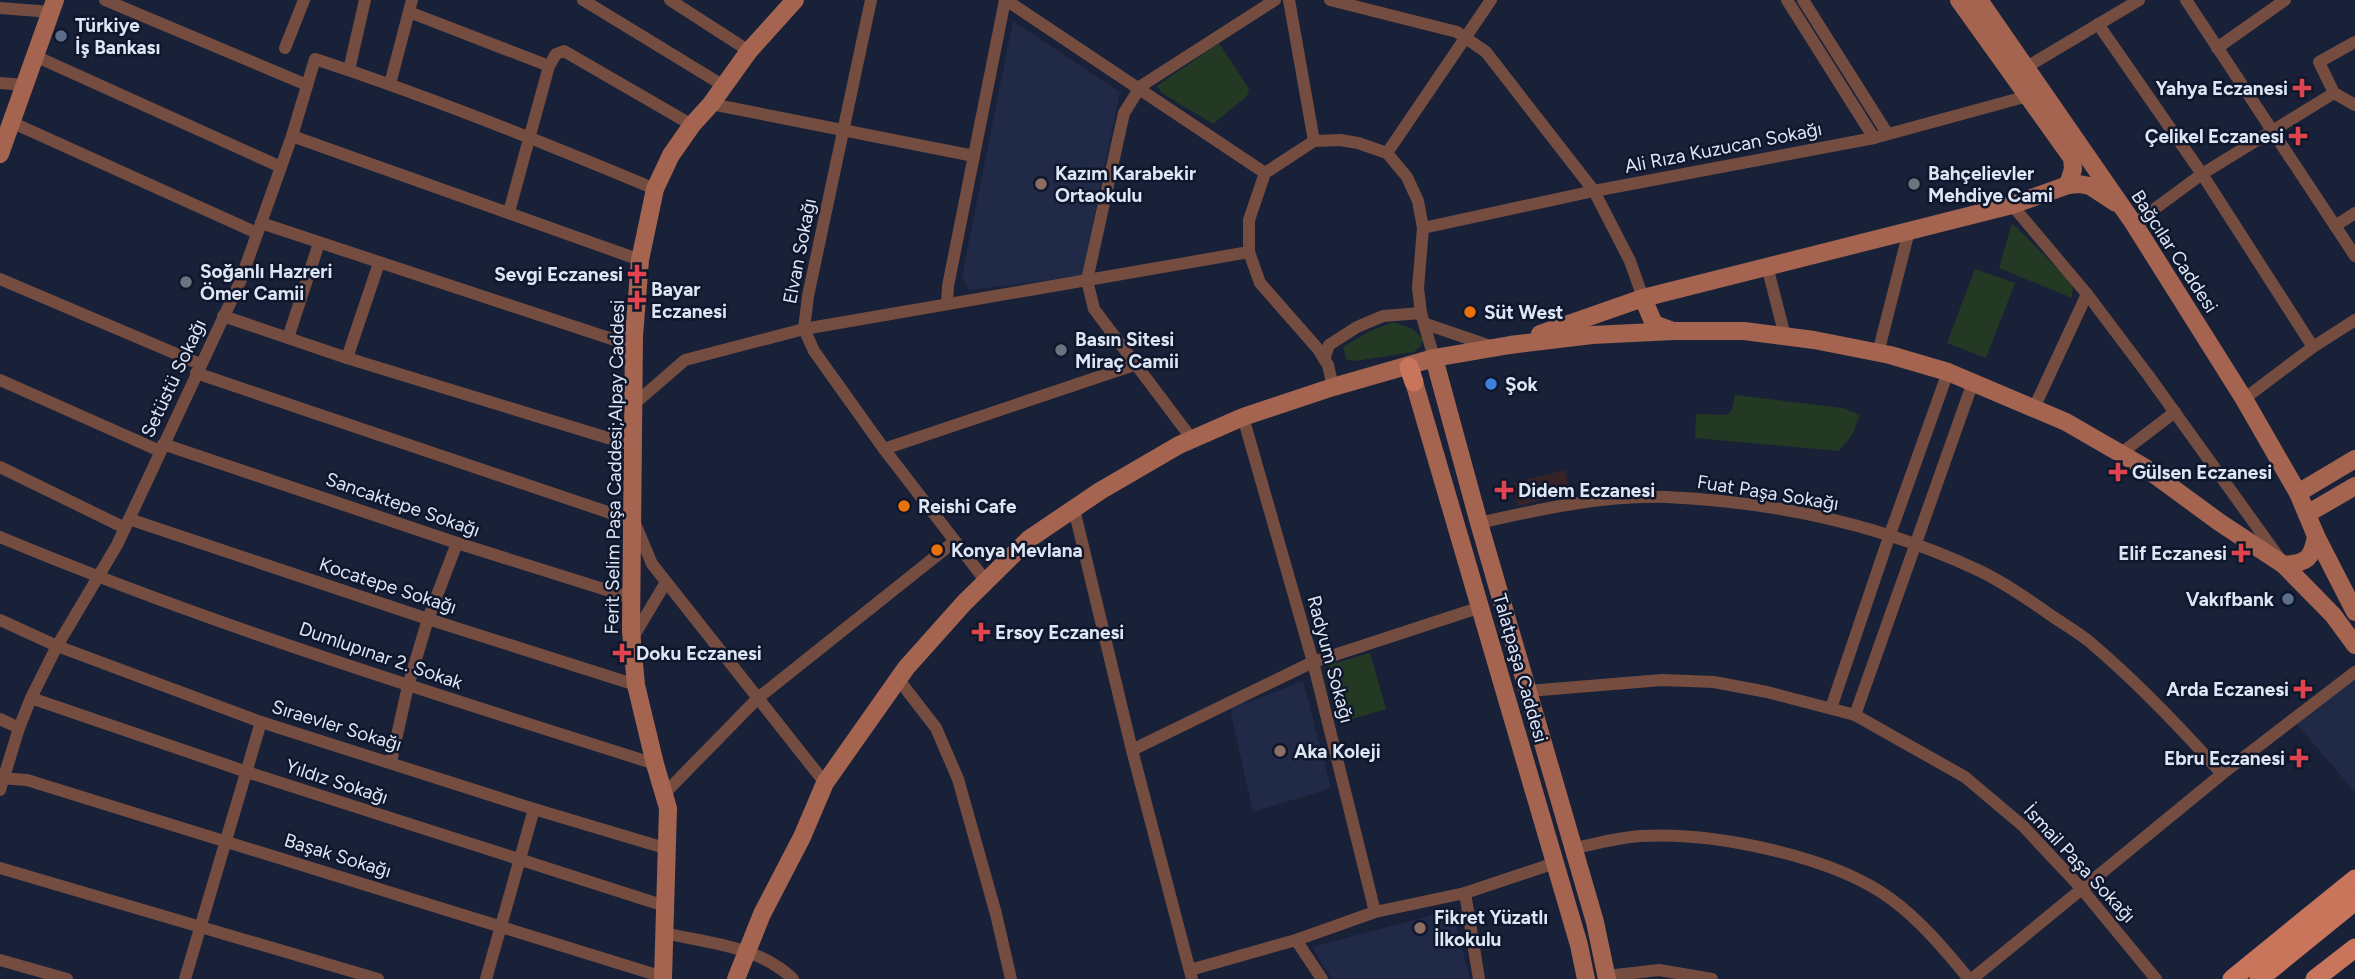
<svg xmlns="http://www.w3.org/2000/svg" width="2355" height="979" viewBox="0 0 2355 979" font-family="Figtree,sans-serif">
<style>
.commercial{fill:#352328}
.built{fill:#202a47}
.green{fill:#233923}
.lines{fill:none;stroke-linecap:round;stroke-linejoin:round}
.street{stroke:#754d40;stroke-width:12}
.secondary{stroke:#a4644f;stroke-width:18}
.primary{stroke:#c8755b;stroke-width:19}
.service-dot{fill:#5c6f8a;stroke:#0f172d;stroke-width:2.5}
.health-dot{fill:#e0444e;stroke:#0f172d;stroke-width:2.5}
.education-dot{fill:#8d6e63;stroke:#0f172d;stroke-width:2.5}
.worship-dot{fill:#6b7280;stroke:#0f172d;stroke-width:2.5}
.food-dot{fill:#e8710a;stroke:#0f172d;stroke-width:2.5}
.shop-dot{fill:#3f7fe0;stroke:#0f172d;stroke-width:2.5}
.labels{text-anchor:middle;stroke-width:5;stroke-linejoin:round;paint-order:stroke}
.poi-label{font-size:19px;font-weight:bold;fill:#dee5f5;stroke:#0f172d;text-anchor:start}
.street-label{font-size:19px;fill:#dee5f5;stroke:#0f172d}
</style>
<rect width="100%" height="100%" fill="#182138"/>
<path class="commercial" d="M 1565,470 L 1571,493 L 1518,506 L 1513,483 Z"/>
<g class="built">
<path d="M 1013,21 L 1120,92 L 1082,276 L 969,290 L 962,276 Z"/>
<path d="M 2355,674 L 2355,792 L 2296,723 Z"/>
<path d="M 1303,681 L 1331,788 L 1253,812 L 1231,714 L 1233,708 Z"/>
<path d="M 1452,910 L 1470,979 L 1332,979 L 1312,947 Z"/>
</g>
<g class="green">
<path d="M 1219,43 L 1249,89 L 1247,96 L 1213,124 L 1162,93 L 1157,86 Z"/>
<path d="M 2012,223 L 2073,284 L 2072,298 L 1999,268 Z"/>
<path d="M 1975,269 L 2015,283 L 1986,358 L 1947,343 Z"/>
<path d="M 1394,322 L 1413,329 L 1423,339 L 1421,346 L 1414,352 L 1355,361 L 1346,359 L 1343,347 L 1370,331 Z"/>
<path d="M 1735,395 L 1843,408 L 1860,415 L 1852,435 L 1839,451 L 1695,438 L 1696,414 L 1726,415 L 1732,410 Z"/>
<path d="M 1370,653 L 1386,709 L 1345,721 L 1328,665 Z"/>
</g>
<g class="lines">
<g class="street">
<path d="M 105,0 L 307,85"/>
<path d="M 583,0 L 724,86"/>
<path d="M 670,0 L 749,51"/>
<path d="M 871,0 L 808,296 L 804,329 L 814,351 L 884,449 L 985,580"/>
<path d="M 1006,0 L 1265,173"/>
<path d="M 1289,0 L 1314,141"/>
<path d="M 1330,0 L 1457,32 L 1486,52 L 1594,191 L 1630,261 L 1643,298"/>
<path d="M 1787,0 L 1874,138"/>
<path d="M 1803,0 L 1887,133"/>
<path d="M 2186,0 L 2355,256"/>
<path d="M 0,8 L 51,12"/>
<path d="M 409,12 L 549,66"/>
<path d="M 2098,24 L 2202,174 L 2313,347"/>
<path d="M 2355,42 L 2319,62 L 2334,93 L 2355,105"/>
<path d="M 285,48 L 304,0"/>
<path d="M 2217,48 L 2285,0"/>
<path d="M 35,56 L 281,167"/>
<path d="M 2025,68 L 2139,0"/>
<path d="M 349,70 L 365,0"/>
<path d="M 0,83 L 25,85"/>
<path d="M 390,84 L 412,0"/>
<path d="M 711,104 L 974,156"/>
<path d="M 11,122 L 257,233"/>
<path d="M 292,136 L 640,260"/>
<path d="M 1387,153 L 1491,0"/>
<path d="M 2012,205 L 2087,294 L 2148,375 L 2280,559"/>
<path d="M 509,212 L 549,66 L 556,54 L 564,51 L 692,125"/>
<path d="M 261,223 L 636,347"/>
<path d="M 2134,224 L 2202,174 L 2334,93"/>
<path d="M 2335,226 L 2355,213"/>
<path d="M 1423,228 L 1594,191 L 1874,138 L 2028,96"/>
<path d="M 1767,266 L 1785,336"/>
<path d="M 0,279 L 200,364"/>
<path d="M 947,304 L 948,286 L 1005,0"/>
<path d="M 223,316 L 347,358 L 634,446"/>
<path d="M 1426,324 L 1490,346"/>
<path d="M 288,338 L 319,243"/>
<path d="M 1878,353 L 1909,231"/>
<path d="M 347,358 L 379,263"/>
<path d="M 1324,359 L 1329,345 L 1357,327 L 1383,316 L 1421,313"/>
<path d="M 196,373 L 634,521 L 652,564 L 825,783"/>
<path d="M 0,380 L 160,451"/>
<path d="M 1333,387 L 1328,365 L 1318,349 L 1260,283 L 1249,252 L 1249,220 L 1265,173 L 1314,141 L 1340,140 L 1358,143 L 1387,153 L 1407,177 L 1418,201 L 1423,228 L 1418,288 L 1421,313 L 1434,358"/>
<path d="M 2244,399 L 2313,347 L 2355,320"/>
<path d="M 633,405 L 685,360 L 804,329 L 1249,252"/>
<path d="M 2034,408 L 2087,294"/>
<path d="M 1243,417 L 1313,662 L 1375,912"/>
<path d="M 1192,439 L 1094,309 L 1087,280 L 1124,113 L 1141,86 L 1275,0"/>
<path d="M 163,444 L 457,543 L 632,598"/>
<path d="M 884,449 L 1137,364"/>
<path d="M 2120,454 L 2175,412"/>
<path d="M 0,467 L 125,528"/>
<path d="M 1074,509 L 1132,750 L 1192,979"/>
<path d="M 129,519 L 428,619 L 636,685"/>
<path d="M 1479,523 C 1540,509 1604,495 1667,497 C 1775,502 1883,525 1980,571 C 2005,583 2029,600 2052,616 C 2065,625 2079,633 2091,643 C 2138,683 2181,728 2222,774"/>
<path d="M 0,537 C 213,626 435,694 655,764"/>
<path d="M 0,620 L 57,646 L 261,722 L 534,809 L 668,849"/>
<path d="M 632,639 L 666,582"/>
<path d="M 899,680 L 936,728 L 958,779 L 996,914 L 1011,979"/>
<path d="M 1528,691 L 1662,680 L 1714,682 L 1767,692 L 1855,715 L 1965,777 L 2023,826 L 2081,888 L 2156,979"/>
<path d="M 31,698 L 57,646 L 117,545 L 240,282 L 292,136 L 315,59 C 431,97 543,142 655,189"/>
<path d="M 1831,708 L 1889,537 L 1948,372"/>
<path d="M 1855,715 L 1973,382"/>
<path d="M 0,719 L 19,728"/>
<path d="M 1132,750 L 1313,662 L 1481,607"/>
<path d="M 391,762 L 408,686 L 428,619 L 457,543"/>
<path d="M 0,778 L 27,780 L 663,977"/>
<path d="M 0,790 L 19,728 L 31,698 L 247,772 L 665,906"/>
<path d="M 665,793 L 758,698 L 955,541"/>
<path d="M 1574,848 C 1596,844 1619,837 1642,836 C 1714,832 1833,856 1891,899 C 1921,921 1945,950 1969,979"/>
<path d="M 0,868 L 378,979"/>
<path d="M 1465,893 L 1479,979"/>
<path d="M 664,933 C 709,943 759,946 793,979"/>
<path d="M 1296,940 L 1322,979"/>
<path d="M 0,960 L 67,979"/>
<path d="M 1190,970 L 1296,940 L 1375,912 L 1465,893 L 1555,863"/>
<path d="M 1607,976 L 1659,970 L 1712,979"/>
<path d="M 185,979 L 261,722"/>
<path d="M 486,979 L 534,809"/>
<path d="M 1972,979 L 2222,774 L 2355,672"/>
</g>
<g class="secondary">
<path d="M 1959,0 L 2072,158 L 2073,169 L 2068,185"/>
<path d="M 1979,0 L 2134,224 L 2244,399 L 2298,493 L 2316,536 L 2355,612"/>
<path d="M 0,154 L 55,0"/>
<path d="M 1643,298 L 1654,324 L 1670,330"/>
<path d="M 1540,334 L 1643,298 L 2012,205 L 2068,185 L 2079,184 L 2090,186 L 2116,203"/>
<path d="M 1434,358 L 1479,523 L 1595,922 L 1607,979"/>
<path d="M 1414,382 L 1579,945 L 1586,979"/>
<path d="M 2298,493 L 2355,459"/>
<path d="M 2307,514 L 2355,486"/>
<path d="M 2284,565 C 2307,563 2312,559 2316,536"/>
<path d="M 663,979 L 668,808 L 655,764 L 636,685 L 631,631 L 634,336 L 640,260 L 655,189 L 671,155 L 692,125 L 711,104 L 749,51 L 795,0"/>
<path d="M 736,979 L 762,914 L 802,837 L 825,783 L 906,668 L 964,603 L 1029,539 L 1100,491 L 1179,445 L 1243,417 L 1333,387 L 1434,358 L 1510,345 L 1592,335 L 1674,331 L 1744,331 L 1814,340 L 1890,355 L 1948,372 L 2066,422 L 2144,467 L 2219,522 L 2284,565 L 2333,615 L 2355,645"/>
</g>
<g class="primary">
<path d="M 1409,367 L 1414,382"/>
<path d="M 2232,979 L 2355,879"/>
<path d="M 2259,979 L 2355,901"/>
<path d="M 2315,979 L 2355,948"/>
</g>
</g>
<g class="service-dot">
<circle cx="61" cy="36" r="7"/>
<circle cx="2288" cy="599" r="7"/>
</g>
<g class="health-dot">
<path d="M2298.5 77.5h7v7h7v7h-7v7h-7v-7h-7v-7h7z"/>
<path d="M2294.5 125.5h7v7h7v7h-7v7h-7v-7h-7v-7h7z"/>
<path d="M633.5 263.5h7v7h7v7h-7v7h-7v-7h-7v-7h7z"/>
<path d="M633.5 289.5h7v7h7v7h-7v7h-7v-7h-7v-7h7z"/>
<path d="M2114.5 461.5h7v7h7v7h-7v7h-7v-7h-7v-7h7z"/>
<path d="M1500.5 479.5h7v7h7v7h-7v7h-7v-7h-7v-7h7z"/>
<path d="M2237.5 542.5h7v7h7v7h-7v7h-7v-7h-7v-7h7z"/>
<path d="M977.5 621.5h7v7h7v7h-7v7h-7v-7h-7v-7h7z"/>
<path d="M618.5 642.5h7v7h7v7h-7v7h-7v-7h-7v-7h7z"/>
<path d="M2299.5 678.5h7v7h7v7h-7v7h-7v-7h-7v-7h7z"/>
<path d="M2295.5 747.5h7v7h7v7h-7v7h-7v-7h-7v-7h7z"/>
</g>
<g class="education-dot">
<circle cx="1041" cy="184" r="7"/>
<circle cx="1280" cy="751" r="7"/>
<circle cx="1420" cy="928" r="7"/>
</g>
<g class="worship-dot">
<circle cx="1914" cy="184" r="7"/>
<circle cx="186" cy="282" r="7"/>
<circle cx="1061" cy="350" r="7"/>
</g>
<g class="food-dot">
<circle cx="1470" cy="312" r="7"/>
<circle cx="904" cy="506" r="7"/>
<circle cx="937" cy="550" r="7"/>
</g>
<circle class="shop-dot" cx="1491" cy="384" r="7"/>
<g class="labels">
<g class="poi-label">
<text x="75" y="32">Türkiye<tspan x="75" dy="22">İş Bankası</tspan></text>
<text x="2288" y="95" text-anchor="end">Yahya Eczanesi</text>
<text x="2284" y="143" text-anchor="end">Çelikel Eczanesi</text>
<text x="1055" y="180">Kazım Karabekir<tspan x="1055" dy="22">Ortaokulu</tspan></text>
<text x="1928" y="180">Bahçelievler<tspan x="1928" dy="22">Mehdiye Cami</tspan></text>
<text x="200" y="278">Soğanlı Hazreri<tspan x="200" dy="22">Ömer Camii</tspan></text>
<text x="623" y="281" text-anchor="end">Sevgi Eczanesi</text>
<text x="651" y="296">Bayar<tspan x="651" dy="22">Eczanesi</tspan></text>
<text x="1484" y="319">Süt West</text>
<text x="1075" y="346">Basın Sitesi<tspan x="1075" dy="22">Miraç Camii</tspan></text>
<text x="1505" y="391">Şok</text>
<text x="2132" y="479">Gülsen Eczanesi</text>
<text x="1518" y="497">Didem Eczanesi</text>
<text x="918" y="513">Reishi Cafe</text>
<text x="951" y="557">Konya Mevlana</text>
<text x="2227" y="560" text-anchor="end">Elif Eczanesi</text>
<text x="2274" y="606" text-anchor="end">Vakıfbank</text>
<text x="995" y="639">Ersoy Eczanesi</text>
<text x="636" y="660">Doku Eczanesi</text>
<text x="2289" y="696" text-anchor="end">Arda Eczanesi</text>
<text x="1294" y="758">Aka Koleji</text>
<text x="2285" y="765" text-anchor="end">Ebru Eczanesi</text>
<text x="1434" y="924">Fikret Yüzatlı<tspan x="1434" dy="22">İlkokulu</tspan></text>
</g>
<g class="street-label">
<text transform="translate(1723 147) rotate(-11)" y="7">Ali Rıza Kuzucan Sokağı</text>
<text transform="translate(799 251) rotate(-79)" y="7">Elvan Sokağı</text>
<text transform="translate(2175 251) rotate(57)" y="7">Bağcılar Caddesi</text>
<text transform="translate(173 378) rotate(-65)" y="7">Setüstü Sokağı</text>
<text transform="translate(614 467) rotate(-89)" y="7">Ferit Selim Paşa Caddesi;Alpay Caddesi</text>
<text transform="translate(1768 492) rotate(9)" y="7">Fuat Paşa Sokağı</text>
<text transform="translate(403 504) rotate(19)" y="7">Sancaktepe Sokağı</text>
<text transform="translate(388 585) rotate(18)" y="7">Kocatepe Sokağı</text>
<text transform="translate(381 655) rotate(19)" y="7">Dumlupınar 2. Sokak</text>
<text transform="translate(1331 659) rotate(75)" y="7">Radyum Sokağı</text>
<text transform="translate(1521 668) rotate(74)" y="7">Talatpaşa Caddesi</text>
<text transform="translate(337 725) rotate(17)" y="7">Sıraevler Sokağı</text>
<text transform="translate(337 781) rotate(18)" y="7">Yıldız Sokağı</text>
<text transform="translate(338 855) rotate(17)" y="7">Başak Sokağı</text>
<text transform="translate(2080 863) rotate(47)" y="7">İsmail Paşa Sokağı</text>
</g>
</g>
</svg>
